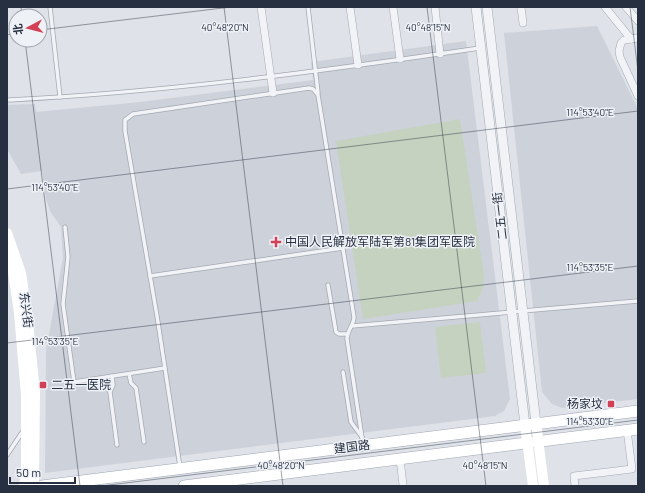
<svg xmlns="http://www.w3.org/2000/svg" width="645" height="493" viewBox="0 0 645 493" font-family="Barlow,'Noto Sans SC',sans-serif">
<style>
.built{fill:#cdd1da}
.grass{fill:#c4d2bf}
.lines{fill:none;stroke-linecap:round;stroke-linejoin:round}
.service-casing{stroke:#a4a9b2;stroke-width:5}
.minor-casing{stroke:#a4a9b2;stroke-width:8}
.tertiary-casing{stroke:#a4a9b2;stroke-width:10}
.primary-casing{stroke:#9ea6b4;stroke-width:12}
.service{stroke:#f1f3f7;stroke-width:3.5}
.minor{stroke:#f1f3f7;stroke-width:7}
.tertiary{stroke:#f1f3f7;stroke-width:9}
.secondary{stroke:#fff;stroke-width:10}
.primary{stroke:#fff;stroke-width:11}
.ticks{fill:none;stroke:#273040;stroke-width:1;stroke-opacity:0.45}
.poi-dot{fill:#d14054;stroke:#eef1f6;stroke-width:1.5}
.labels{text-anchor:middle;stroke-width:3;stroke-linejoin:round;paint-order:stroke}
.street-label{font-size:12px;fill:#273040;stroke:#eef1f6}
.poi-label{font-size:12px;fill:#273040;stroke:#eef1f6;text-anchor:start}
.ticks-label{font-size:10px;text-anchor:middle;fill:#273040;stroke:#eef1f6;stroke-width:3;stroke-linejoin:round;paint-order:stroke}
</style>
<rect width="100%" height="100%" fill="#dfe2e8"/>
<g class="built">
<path d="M 597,26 L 638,109 L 638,399 L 562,408 L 552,404 L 542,392 L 504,33 Z"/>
<path d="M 466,41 L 510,399 L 504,411 L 495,416 L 45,473 L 46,350 L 63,258 L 61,227 L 50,211 L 46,199 L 42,171 L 21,174 L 7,149 L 7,105 L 35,104 L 36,112 L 140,102 L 313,80 L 311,62 Z"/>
</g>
<g class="grass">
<path d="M 460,119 L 484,275 L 483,288 L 477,301 L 363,319 L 336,141 Z"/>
<path d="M 480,322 L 486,373 L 441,378 L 435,327 Z"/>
</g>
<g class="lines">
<defs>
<g id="service">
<path d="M 50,7 L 60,97"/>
<path d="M 308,7 L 318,93"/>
<path d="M 9,100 C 167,92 323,71 480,48"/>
<path d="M 65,227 L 68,257 L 63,304 L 74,382 L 165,368"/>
<path d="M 150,276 L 343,248"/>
<path d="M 328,285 L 336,332 L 339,334 L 347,334"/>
<path d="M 352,326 L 638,301"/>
<path d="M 343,372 L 351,422 L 362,437"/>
<path d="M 129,374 L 131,383 L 136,388 L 144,442"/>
<path d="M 112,376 L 113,385 L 110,392 L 117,445"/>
<path d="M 7,455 L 23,431"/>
<path d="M 180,467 L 157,316 L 125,131 L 125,120 L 133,114 L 309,88 L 313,89 L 318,95 L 354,317 C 354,325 347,330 347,339 L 363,444"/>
</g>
<g id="minor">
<path d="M 261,7 L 273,93"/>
<path d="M 350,7 L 358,65"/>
<path d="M 393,7 L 400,59"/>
<path d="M 435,7 L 440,54"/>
<path d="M 521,7 L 523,23"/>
<path d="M 605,7 L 631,39"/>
<path d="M 626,7 L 638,21"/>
<path d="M 638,38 L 624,40 L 621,43 L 619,51 L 620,57 L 638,96"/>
<path d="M 400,459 L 403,485"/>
<path d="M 575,486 L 574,476 L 632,469 L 627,430"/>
</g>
<g id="tertiary">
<path d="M 476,7 L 525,425"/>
<path d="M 487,7 L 536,423"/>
</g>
<g id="primary">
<path d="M 42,486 L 638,411"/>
<path d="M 184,486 L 638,429"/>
</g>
</defs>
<use href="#service" class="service-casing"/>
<use href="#minor" class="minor-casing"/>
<use href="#tertiary" class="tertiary-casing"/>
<use href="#primary" class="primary-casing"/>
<use href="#service" class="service"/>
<use href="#minor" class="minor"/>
<use href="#tertiary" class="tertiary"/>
<g class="secondary">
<path d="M 7,233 L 21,273 L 27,312 L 35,392 L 34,486"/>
<path d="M 7,253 L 13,272 L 19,313 L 26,395 L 26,473 L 24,486"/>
<path d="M 536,423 L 544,486"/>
<path d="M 525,425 L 533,486"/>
</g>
<use href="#primary" class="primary"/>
</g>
<path class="ticks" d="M 21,7 L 22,16M 224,7 L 283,486M 427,7 L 486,486M 630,7 L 638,71M 40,30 L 231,7M 7,35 L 16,33M 25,40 L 80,486M 7,189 L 638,111M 7,343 L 638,266M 101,486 L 638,420"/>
<g class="poi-dot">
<path d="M274 236h4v4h4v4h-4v4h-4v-4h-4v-4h4z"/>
<rect x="39" y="381" width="8" height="8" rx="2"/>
<rect x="607" y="400" width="8" height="8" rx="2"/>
</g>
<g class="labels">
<g class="street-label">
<text transform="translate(500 216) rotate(-97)" y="4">二五一街</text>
<text transform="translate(26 310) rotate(83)" y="4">东兴街</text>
<text transform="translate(352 447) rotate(-7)" y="4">建国路</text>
</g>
<g class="poi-label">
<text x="285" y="246">中国人民解放军陆军第81集团军医院</text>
<text x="51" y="389">二五一医院</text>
<text x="603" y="408" text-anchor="end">杨家坟</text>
</g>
</g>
<g class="ticks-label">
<text x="225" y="31">40°48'20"N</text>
<text x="428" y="31">40°48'15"N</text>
<text x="590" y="116">114°53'40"E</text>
<text x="55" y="191">114°53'40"E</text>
<text x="590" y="271">114°53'35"E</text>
<text x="55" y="345">114°53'35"E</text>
<text x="590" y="425">114°53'30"E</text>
<text x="281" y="469">40°48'20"N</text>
<text x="485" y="469">40°48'15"N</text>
</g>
<rect width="645" height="493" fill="none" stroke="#273040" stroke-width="16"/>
<g transform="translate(28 28) rotate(263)"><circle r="19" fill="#eef1f6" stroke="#9ea4ad"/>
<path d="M0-3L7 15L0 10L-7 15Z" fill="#d14054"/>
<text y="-6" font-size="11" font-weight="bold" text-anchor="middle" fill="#273040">北</text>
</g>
<path d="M10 477v6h65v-6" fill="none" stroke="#273040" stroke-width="2"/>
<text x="16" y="477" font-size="12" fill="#273040" stroke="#eef1f6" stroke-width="3" paint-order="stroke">50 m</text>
</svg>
